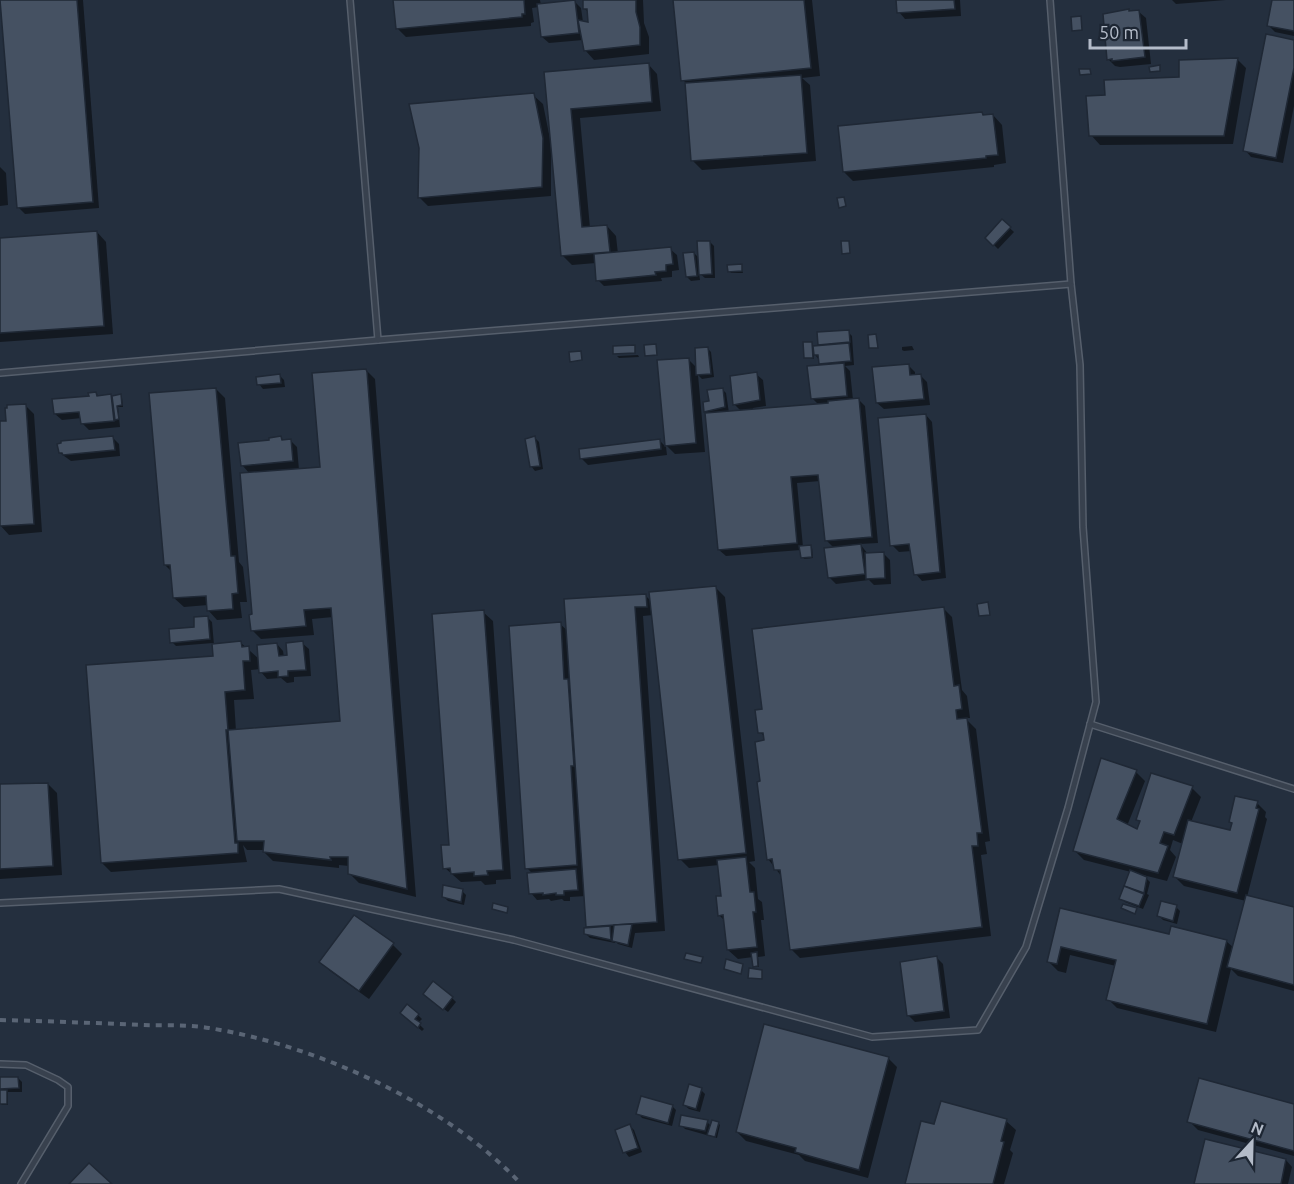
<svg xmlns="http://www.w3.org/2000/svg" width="1294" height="1184" viewBox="0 0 1294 1184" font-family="Ubuntu,sans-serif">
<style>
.shadow{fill:#0007}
.building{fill:#455162;stroke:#1f2835;stroke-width:1.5}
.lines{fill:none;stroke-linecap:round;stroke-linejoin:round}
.lane-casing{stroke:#565f6c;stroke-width:8}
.lane{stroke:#38414e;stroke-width:5}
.rail{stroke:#5a6575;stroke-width:4;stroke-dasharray:6 6;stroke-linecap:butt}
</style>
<rect width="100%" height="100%" fill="#242f3e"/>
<g class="shadow">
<path d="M 1,0 L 83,0 L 99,208 L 25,214 L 18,207 Z"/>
<path d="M 395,0 L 540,0 L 541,5 L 574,1 L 581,8 L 583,22 L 590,23 L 589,13 L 584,8 L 584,0 L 643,0 L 644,23 L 649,37 L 649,54 L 594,60 L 585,50 L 583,40 L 549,43 L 542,37 L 539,7 L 532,8 L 534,22 L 531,23 L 531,26 L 406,37 L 397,28 Z"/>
<path d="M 675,0 L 812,0 L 820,76 L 802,78 L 810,85 L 816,161 L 702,170 L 693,161 L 687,84 L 683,80 Z"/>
<path d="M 898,0 L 960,0 L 961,16 L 905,19 L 899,12 Z"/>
<path d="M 1172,0 L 1226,0 L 1176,4 Z"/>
<path d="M 1273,0 L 1294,0 L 1294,36 L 1275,32 L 1268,25 Z"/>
<path d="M 1139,12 L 1146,18 L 1151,64 L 1120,67 L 1115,66 L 1108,59 Z"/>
<path d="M 1294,42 L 1294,106 L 1283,163 L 1251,157 L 1245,150 Z"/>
<path d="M 1237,59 L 1246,68 L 1233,144 L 1100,145 L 1091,135 L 1107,96 L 1181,79 Z"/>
<path d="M 648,64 L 657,74 L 661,111 L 580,118 L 590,228 L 607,226 L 616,236 L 618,254 L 670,249 L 677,255 L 679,270 L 672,271 L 672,277 L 661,278 L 662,281 L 604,286 L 598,280 L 596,263 L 572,265 L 563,256 L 553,157 L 551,157 L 551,196 L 428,206 L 419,197 L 533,95 L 543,104 L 550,139 L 552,138 L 546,73 Z"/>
<path d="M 982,113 L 985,116 L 993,115 L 1002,125 L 1006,163 L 994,165 L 994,167 L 853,181 L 844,172 Z"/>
<path d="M 0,167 L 6,173 L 8,205 L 0,206 Z"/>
<path d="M 1002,221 L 1014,232 L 998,249 L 987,238 Z"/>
<path d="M 97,232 L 106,242 L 113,334 L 0,342 L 0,239 Z"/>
<path d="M 710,242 L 714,246 L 715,278 L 705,278 L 699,273 L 700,280 L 691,281 L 687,277 L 694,253 L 700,259 Z"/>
<path d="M 741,266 L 743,273 L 731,273 L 729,271 Z"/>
<path d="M 848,332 L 852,336 L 854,365 L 845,366 L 850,371 L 853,400 L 858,399 L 865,406 L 878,543 L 860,544 L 868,554 L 883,553 L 890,560 L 891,584 L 874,585 L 869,580 L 836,584 L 829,577 L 834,548 L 826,540 L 820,481 L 797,483 L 803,547 L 812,548 L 813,558 L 804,559 L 801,550 L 726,556 L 719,550 L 709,415 L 706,411 L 710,403 L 722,389 L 726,393 L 729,413 L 742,412 L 734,404 L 756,374 L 763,380 L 766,406 L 753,408 L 753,411 L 819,405 L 812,398 L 823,366 L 814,353 L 814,359 L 806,357 L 812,343 L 813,348 L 823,347 L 820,344 Z"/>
<path d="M 912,346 L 914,350 L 904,351 L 902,350 L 902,347 Z"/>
<path d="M 707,348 L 711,352 L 714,377 L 702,379 L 698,375 L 705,452 L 675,454 L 666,445 L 688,359 L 697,368 Z"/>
<path d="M 638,355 L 639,357 L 619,358 L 617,356 Z"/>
<path d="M 908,365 L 915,372 L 915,376 L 921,376 L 927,382 L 930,405 L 884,409 L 877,403 Z"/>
<path d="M 366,370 L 375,379 L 416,897 L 359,883 L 350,874 L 349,866 L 339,865 L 339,868 L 273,861 L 264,852 L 265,850 L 247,850 L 243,845 L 247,862 L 111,872 L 102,863 L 214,657 L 213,643 L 176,646 L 172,642 L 196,629 L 207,617 L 212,622 L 214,645 L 241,643 L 259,659 L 277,644 L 283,651 L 284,657 L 289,656 L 302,643 L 309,649 L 311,676 L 294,677 L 294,682 L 287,683 L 281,678 L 267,679 L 261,672 L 260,669 L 251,670 L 254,699 L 234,700 L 236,731 L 342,723 L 333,617 L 312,619 L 314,635 L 261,639 L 252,630 L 250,474 L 242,465 L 271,442 L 281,438 L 284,441 L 291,441 L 297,447 L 299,470 L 321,468 Z"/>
<path d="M 280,376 L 284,380 L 285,387 L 263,389 L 259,384 Z"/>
<path d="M 216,389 L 225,398 L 239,562 L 243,567 L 247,602 L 240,602 L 242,618 L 217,620 L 208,610 L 208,605 L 184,607 L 174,598 L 172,572 L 165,565 Z"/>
<path d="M 96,393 L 99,397 L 120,396 L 122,398 L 123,407 L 118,407 L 120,427 L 89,430 L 82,423 L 82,418 L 62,420 L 55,414 Z"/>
<path d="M 25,405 L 34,414 L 42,532 L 9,535 L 0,525 L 0,423 L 7,422 Z"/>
<path d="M 926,415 L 932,422 L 946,578 L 922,581 L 916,574 L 912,551 L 899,552 L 892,545 Z"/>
<path d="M 113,438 L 119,444 L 120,456 L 71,461 L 60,453 Z"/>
<path d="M 535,438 L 539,442 L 543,469 L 535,471 L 531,466 Z"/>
<path d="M 659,440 L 666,447 L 667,455 L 588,465 L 582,459 Z"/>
<path d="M 716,588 L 725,597 L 755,861 L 749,862 L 755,868 L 758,899 L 762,902 L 764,920 L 761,920 L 765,956 L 758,957 L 759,967 L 754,966 L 753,957 L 738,959 L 728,950 L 725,921 L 719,915 L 723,897 L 719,865 L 689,868 L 680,859 L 653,615 L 643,616 L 665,931 L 635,933 L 632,948 L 618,944 L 615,941 L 615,943 L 590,938 L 586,934 L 591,929 L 588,926 L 586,896 L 570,897 L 570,901 L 564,901 L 562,899 L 551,901 L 549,899 L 537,900 L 531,893 L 533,874 L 527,868 L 560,624 L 568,631 L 645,595 L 651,601 Z"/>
<path d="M 943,608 L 952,617 L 962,690 L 967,696 L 970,718 L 965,718 L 976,729 L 990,841 L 985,842 L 987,854 L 981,855 L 991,936 L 800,958 L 791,949 L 782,877 L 768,859 L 762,783 L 766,742 L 766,738 L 760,732 L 763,711 Z"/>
<path d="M 483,612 L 493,621 L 511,879 L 496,880 L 496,884 L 485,885 L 481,881 L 461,882 L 445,868 L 451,846 Z"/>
<path d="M 1136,772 L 1145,781 L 1127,826 L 1138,831 L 1142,823 L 1138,819 L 1192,788 L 1201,797 L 1191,822 L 1231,832 L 1257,803 L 1266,812 L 1265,817 L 1267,819 L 1247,897 L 1294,909 L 1294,991 L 1238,976 L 1231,969 L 1216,1032 L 1117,1008 L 1108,999 L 1116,966 L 1070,955 L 1066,973 L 1058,971 L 1049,962 L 1061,910 L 1170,936 L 1226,941 L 1234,948 L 1246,901 L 1184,886 L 1175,877 L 1183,844 L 1173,840 L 1170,850 L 1176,857 L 1167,881 L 1143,875 L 1150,882 L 1147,894 L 1149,895 L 1143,909 L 1125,902 L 1121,898 L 1131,872 L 1084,860 L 1075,851 Z"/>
<path d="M 48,784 L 57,793 L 62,875 L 0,879 L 0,786 Z"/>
<path d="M 462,891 L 466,895 L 464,905 L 448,901 L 444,897 Z"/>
<path d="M 1176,907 L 1180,911 L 1177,924 L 1163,920 L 1159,916 Z"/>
<path d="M 393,945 L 402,954 L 369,999 L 330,971 L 321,962 Z"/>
<path d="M 937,958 L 943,964 L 950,1018 L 915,1022 L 908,1015 Z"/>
<path d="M 429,998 L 452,998 L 456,1002 L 448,1012 Z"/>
<path d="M 418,1015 L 422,1019 L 418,1023 L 424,1029 L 422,1031 L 406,1017 Z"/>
<path d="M 888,1058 L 897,1067 L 868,1178 L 805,1161 L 799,1155 L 746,1141 L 737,1132 Z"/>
<path d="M 18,1078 L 22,1082 L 22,1092 L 8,1092 L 8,1105 L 2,1105 L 0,1103 L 4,1091 L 1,1088 Z"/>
<path d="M 701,1090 L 705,1094 L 700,1112 L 689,1109 L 684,1105 Z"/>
<path d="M 1294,1105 L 1294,1156 L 1198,1130 L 1189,1121 Z"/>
<path d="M 672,1106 L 676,1110 L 672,1126 L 642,1118 L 638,1113 Z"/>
<path d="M 1006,1121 L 1016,1130 L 1010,1150 L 1013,1153 L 1004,1184 L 907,1184 Z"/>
<path d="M 707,1122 L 711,1126 L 718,1123 L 720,1125 L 717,1138 L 685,1129 L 681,1125 Z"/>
<path d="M 630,1126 L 634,1130 L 642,1152 L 629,1157 L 625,1152 Z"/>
<path d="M 1286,1160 L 1292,1167 L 1288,1184 L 1195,1184 Z"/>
</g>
<g class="building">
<path d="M 0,0 L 77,0 L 93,202 L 17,208 Z"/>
<path d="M 393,0 L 524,0 L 525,14 L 522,14 L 522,17 L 396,29 Z"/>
<path d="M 575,0 L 579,33 L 541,37 L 537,4 Z"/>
<path d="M 583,0 L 636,0 L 636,12 L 640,27 L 640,45 L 584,51 L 578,20 L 588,22 L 587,9 L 583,9 Z"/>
<path d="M 673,0 L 804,0 L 811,68 L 681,81 Z"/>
<path d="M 896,0 L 954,0 L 955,9 L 897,13 Z"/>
<path d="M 1272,0 L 1294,0 L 1294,31 L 1267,26 Z"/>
<path d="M 1129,9 L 1129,11 L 1139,10 L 1145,57 L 1112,61 L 1112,59 L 1107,60 L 1103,14 Z"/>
<path d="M 1081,16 L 1082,30 L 1072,31 L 1071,17 Z"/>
<path d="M 1266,34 L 1294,40 L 1294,68 L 1276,158 L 1243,151 Z"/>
<path d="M 1238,58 L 1224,136 L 1089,136 L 1086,96 L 1105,95 L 1104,80 L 1179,77 L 1179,60 Z"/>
<path d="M 649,63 L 652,102 L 571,109 L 582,227 L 607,225 L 610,252 L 561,256 L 544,72 Z"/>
<path d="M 1160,65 L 1160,71 L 1150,72 L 1149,67 Z"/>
<path d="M 1079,69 L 1090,69 L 1091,74 L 1080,75 Z"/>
<path d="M 801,75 L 807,153 L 691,161 L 685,83 Z"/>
<path d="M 534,93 L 543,138 L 542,187 L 418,198 L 419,148 L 409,104 Z"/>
<path d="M 982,112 L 983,115 L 993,114 L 998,155 L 986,156 L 986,158 L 843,172 L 838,126 Z"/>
<path d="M 844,197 L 846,206 L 839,208 L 837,198 Z"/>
<path d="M 1002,219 L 1011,227 L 993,246 L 985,238 Z"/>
<path d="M 97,231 L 104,326 L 0,333 L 0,238 Z"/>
<path d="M 697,241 L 710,241 L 712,274 L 699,275 Z"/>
<path d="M 841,241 L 849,241 L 850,253 L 842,254 Z"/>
<path d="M 671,247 L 673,264 L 666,265 L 666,271 L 655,272 L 656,275 L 596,281 L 594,254 Z"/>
<path d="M 694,252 L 697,276 L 686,277 L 683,253 Z"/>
<path d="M 742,264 L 742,271 L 728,272 L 727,265 Z"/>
<path d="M 849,330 L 850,342 L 818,345 L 817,332 Z"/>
<path d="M 876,334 L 878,348 L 869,348 L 868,335 Z"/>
<path d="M 803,342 L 812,342 L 813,358 L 804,358 Z"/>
<path d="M 849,343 L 851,361 L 819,364 L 818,355 L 814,355 L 813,346 Z"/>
<path d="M 656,344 L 657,355 L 645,356 L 644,345 Z"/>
<path d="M 635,345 L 635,353 L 613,354 L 613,346 Z"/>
<path d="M 708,347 L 711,374 L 696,375 L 695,348 Z"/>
<path d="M 581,351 L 582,360 L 570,362 L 569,352 Z"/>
<path d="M 689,358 L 696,443 L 665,446 L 657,360 Z"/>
<path d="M 844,363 L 847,396 L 811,399 L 807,366 Z"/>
<path d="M 909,364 L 910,375 L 921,374 L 924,399 L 876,403 L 872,367 Z"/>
<path d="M 366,369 L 367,372 L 407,889 L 348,874 L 348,857 L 330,857 L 331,860 L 263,852 L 264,841 L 237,841 L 228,730 L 340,721 L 331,608 L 304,610 L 306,626 L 251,631 L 249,615 L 252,614 L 240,473 L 320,467 L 312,373 Z"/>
<path d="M 757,372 L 760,400 L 733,405 L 730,376 Z"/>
<path d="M 280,374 L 281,383 L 257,385 L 256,377 Z"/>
<path d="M 216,388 L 231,556 L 235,556 L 238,593 L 232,594 L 233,609 L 207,611 L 206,596 L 173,598 L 170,565 L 164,565 L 149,393 Z"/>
<path d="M 723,388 L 725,407 L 704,412 L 703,402 L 709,401 L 707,390 Z"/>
<path d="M 96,392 L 97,396 L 111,394 L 114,421 L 81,424 L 79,412 L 54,414 L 52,399 L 89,396 L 88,393 Z"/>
<path d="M 121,394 L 122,405 L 117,406 L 119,419 L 115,420 L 112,396 Z"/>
<path d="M 859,398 L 872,537 L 825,541 L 818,475 L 791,477 L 797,543 L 718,550 L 705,413 L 828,403 L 828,401 Z"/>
<path d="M 26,404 L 34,524 L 0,526 L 0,421 L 6,421 L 5,408 L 7,408 L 7,405 Z"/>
<path d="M 926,414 L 940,572 L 914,575 L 909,544 L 890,546 L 878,418 Z"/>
<path d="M 113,436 L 115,450 L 63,455 L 62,453 L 59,453 L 57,444 L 61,443 L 61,441 Z"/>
<path d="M 281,436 L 282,440 L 291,439 L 293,461 L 241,466 L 238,443 L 269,440 L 269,438 Z"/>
<path d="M 535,436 L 540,466 L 530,467 L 525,439 Z"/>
<path d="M 660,439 L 661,449 L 580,459 L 579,449 Z"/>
<path d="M 861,544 L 865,574 L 828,578 L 824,548 Z"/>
<path d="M 811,545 L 812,557 L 801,558 L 799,546 Z"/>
<path d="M 884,552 L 885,578 L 866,579 L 865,553 Z"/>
<path d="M 716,586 L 746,853 L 678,860 L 649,592 Z"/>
<path d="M 646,594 L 647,607 L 635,607 L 657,922 L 586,927 L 564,599 Z"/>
<path d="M 988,602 L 990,615 L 979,616 L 977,604 Z"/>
<path d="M 944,607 L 954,686 L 959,685 L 962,709 L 956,710 L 957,719 L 967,718 L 982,833 L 977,833 L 978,846 L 972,846 L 982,927 L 790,950 L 780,870 L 774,870 L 772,859 L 767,860 L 757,782 L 760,781 L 755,742 L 764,740 L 763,733 L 758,733 L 755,710 L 762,709 L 752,629 Z"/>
<path d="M 484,610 L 503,870 L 487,871 L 488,875 L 474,876 L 474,872 L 451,874 L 450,868 L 443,869 L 441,845 L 449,845 L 432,614 Z"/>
<path d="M 208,616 L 210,639 L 170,643 L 169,629 L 194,627 L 194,617 Z"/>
<path d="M 561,622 L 564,679 L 568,679 L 574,766 L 571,766 L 577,865 L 525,869 L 509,626 Z"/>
<path d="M 241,641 L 242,647 L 249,646 L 250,661 L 243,661 L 245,690 L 225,692 L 228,730 L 226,730 L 235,843 L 238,843 L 238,853 L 101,863 L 86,665 L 213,656 L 212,644 Z"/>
<path d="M 303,641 L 306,670 L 288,671 L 288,676 L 278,677 L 278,671 L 259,673 L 257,645 L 277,643 L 279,656 L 287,655 L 286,643 Z"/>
<path d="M 1101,758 L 1137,770 L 1117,819 L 1137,829 L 1140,821 L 1136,820 L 1151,773 L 1193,786 L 1174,835 L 1164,832 L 1160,843 L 1168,846 L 1158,873 L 1073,851 Z"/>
<path d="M 48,783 L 53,866 L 0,869 L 0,784 Z"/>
<path d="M 1235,796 L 1258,801 L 1256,808 L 1259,809 L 1237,893 L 1173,877 L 1188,820 L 1230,830 L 1232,823 L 1229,822 Z"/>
<path d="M 746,857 L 750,892 L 754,892 L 756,912 L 753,912 L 757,947 L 727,950 L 723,915 L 718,916 L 716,896 L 721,896 L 717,860 Z"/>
<path d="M 576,869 L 578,890 L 564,891 L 564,895 L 556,895 L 556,893 L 543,895 L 543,893 L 529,894 L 527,873 Z"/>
<path d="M 1130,870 L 1147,877 L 1144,893 L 1124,886 Z"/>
<path d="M 443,885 L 463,889 L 461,902 L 442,897 Z"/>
<path d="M 1124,886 L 1144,894 L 1139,906 L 1119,899 Z"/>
<path d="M 1246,895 L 1294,907 L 1294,985 L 1227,967 Z"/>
<path d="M 1161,901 L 1177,905 L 1173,921 L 1157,916 Z"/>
<path d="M 493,903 L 508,907 L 507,913 L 492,909 Z"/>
<path d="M 1123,904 L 1137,908 L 1135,914 L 1121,908 Z"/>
<path d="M 1060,908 L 1169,934 L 1171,926 L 1227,940 L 1207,1024 L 1106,1000 L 1116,960 L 1061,947 L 1057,964 L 1047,962 Z"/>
<path d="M 354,915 L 394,943 L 359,991 L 319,962 Z"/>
<path d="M 632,924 L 628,945 L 612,941 L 614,925 Z"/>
<path d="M 610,926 L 611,940 L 584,934 L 584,928 Z"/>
<path d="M 757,952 L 758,966 L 753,967 L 751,953 Z"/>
<path d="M 686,953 L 703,957 L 701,963 L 684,959 Z"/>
<path d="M 937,956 L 944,1011 L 907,1016 L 900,962 Z"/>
<path d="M 726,959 L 743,964 L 741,974 L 724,969 Z"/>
<path d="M 749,968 L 762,970 L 762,979 L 748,978 Z"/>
<path d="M 433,981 L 453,997 L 443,1010 L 423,994 Z"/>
<path d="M 407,1004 L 419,1014 L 415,1019 L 421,1023 L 418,1028 L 400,1013 Z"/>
<path d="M 764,1024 L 889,1057 L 859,1170 L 795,1152 L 796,1148 L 736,1132 Z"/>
<path d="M 0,1077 L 18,1077 L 19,1088 L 0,1089 Z"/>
<path d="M 1199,1078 L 1294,1104 L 1294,1151 L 1187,1122 Z"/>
<path d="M 689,1084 L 702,1088 L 696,1109 L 683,1105 Z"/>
<rect x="0" y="1090" width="7" height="14"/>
<path d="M 641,1096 L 673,1105 L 668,1123 L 636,1114 Z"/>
<path d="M 941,1101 L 1007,1119 L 1001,1141 L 1004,1142 L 993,1184 L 905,1184 L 921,1121 L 934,1124 Z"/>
<path d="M 681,1115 L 708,1120 L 705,1131 L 679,1126 Z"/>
<path d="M 712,1120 L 719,1122 L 715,1137 L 707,1135 Z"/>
<path d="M 630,1124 L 638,1148 L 623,1153 L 615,1130 Z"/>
<path d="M 1205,1139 L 1286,1159 L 1281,1184 L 1194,1184 Z"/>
<path d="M 89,1163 L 112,1184 L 69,1184 Z"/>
</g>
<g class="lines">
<defs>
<g id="lane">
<path d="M 350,0 L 378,340"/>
<path d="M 0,373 L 378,340 L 1071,284"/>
<path d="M 1090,724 L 1294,789"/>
<path d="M 0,903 L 279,889 L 514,940 L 872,1037 L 978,1030 L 1026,947 L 1068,808 L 1096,702 L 1083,527 L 1080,365 L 1071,284 L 1050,0"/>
<path d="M 0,1064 L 26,1065 L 58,1080 L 68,1087 L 68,1106 L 21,1184"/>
</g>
</defs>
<use href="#lane" class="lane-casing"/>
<use href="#lane" class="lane"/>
<path class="rail" d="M 0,1020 C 47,1021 94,1023 141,1025 C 163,1026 187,1024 209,1028 C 316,1045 447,1104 521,1184"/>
</g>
<g transform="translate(1252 1142) rotate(22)" stroke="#1d2633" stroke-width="4.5" paint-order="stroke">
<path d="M0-4.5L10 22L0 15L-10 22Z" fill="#b4bcc9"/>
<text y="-9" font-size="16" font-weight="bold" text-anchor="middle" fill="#b4bcc9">N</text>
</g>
<path d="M1090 39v9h96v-9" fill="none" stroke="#b4bcc9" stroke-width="3"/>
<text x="1099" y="39" font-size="18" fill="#b4bcc9" stroke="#1d2633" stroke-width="4.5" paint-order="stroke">50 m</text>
</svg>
